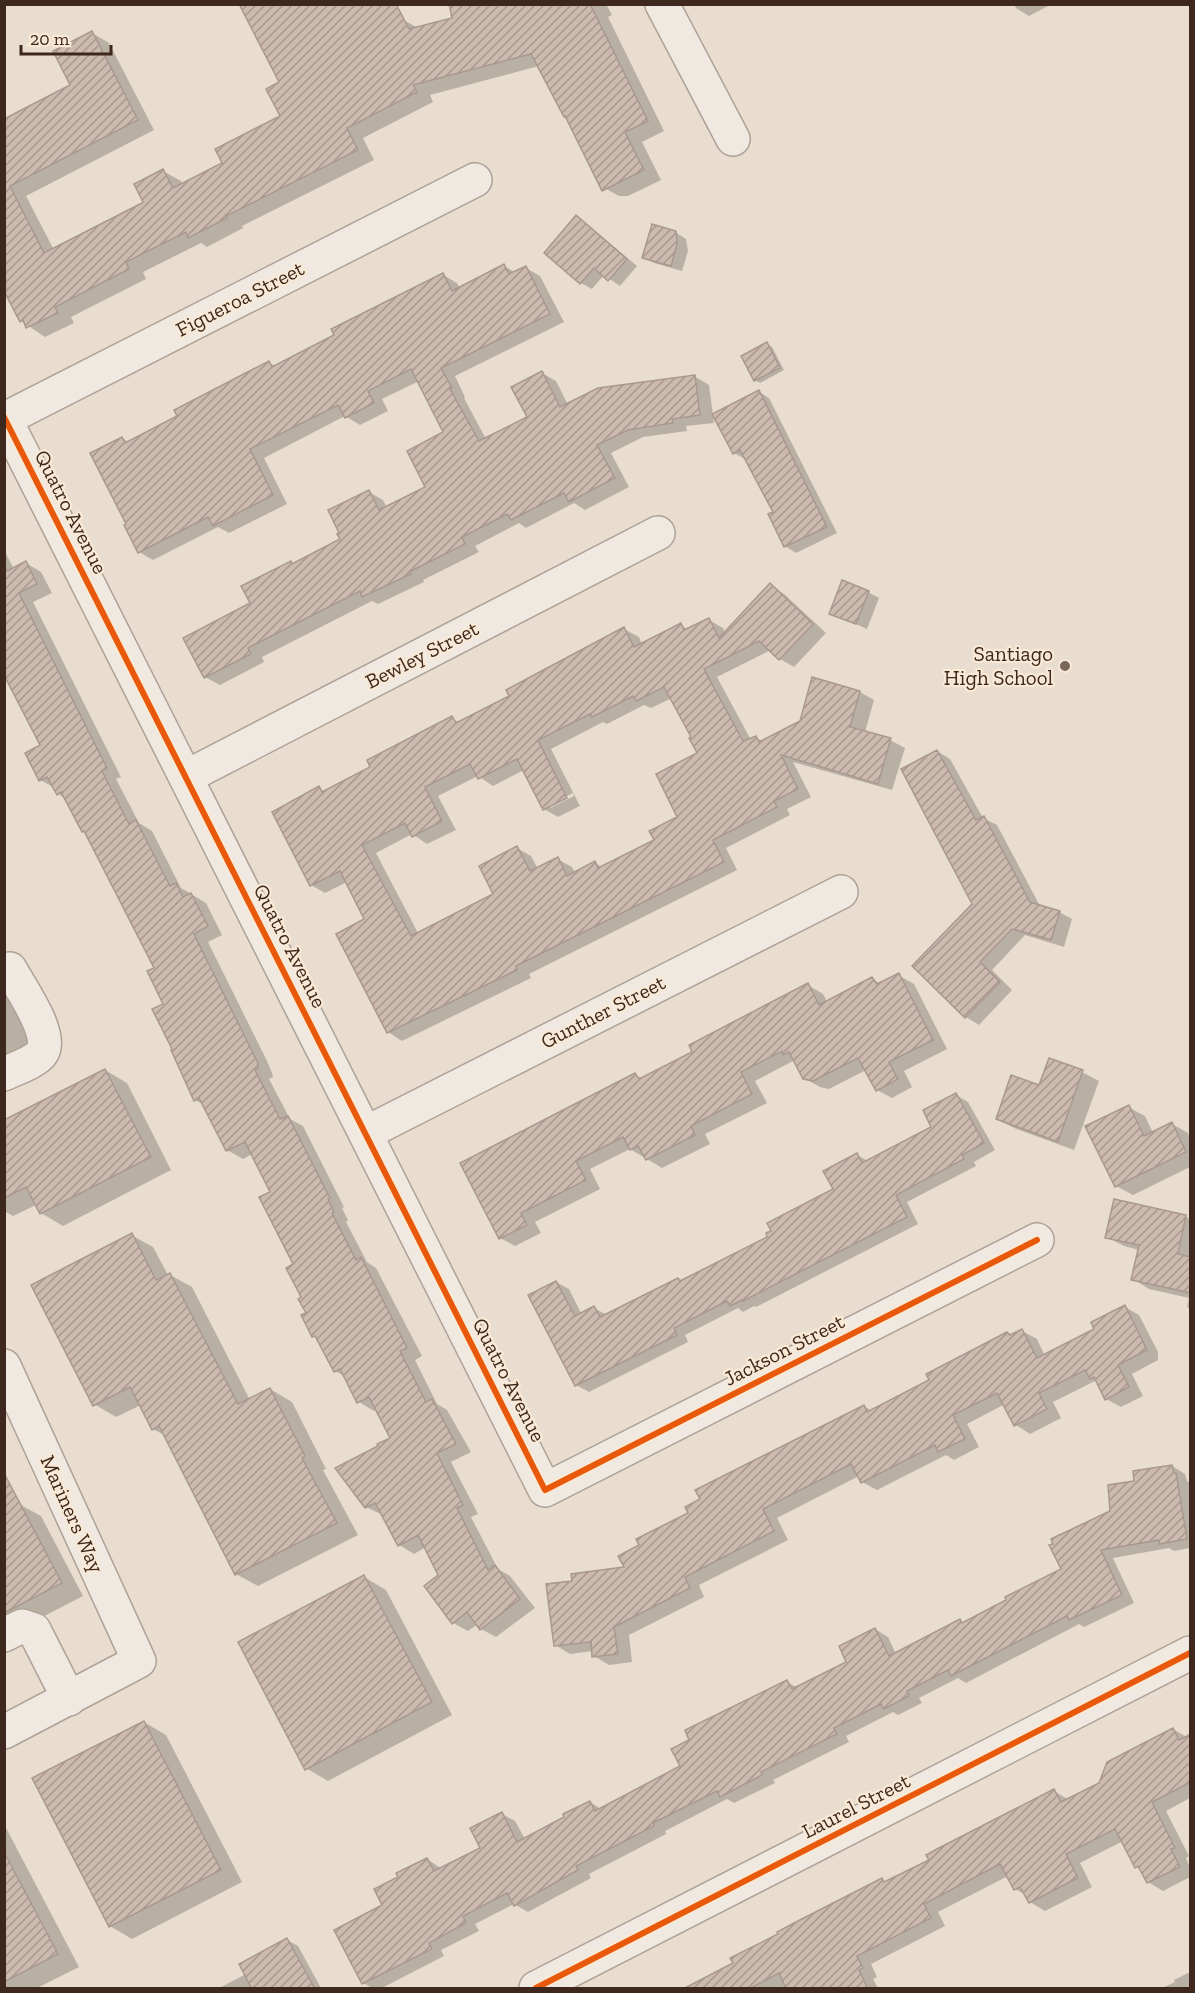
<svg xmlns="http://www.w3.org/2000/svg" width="1195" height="1993" viewBox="0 0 1195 1993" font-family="'Zilla Slab',serif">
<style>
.shadow{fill:#0003;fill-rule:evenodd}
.building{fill:url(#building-hatch);stroke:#a9988d;stroke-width:1.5;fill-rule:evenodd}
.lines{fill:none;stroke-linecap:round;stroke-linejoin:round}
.minor-casing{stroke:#aea297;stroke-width:36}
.minor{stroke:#f0e9e1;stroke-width:33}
.cycleway-casing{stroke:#f9e9d5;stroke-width:10}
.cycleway{stroke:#e8590c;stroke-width:6}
.poi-dot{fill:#7a675b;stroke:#f9e9d5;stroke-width:2}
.labels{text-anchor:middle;stroke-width:4.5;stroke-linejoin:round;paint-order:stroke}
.street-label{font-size:21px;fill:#3e281d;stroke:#f9e9d5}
.poi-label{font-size:21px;fill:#3e281d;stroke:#f9e9d5;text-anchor:end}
</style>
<defs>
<pattern id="building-hatch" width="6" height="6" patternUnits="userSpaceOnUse" patternTransform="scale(1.5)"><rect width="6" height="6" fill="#ccbaaf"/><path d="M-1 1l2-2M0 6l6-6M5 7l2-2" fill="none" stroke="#a7978e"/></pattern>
</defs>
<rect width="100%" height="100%" fill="#e8ddce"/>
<g class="shadow">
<path d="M 506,4 L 606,4 L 612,15 L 608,17 L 664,131 L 642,142 L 661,180 L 628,196 L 619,196 L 601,186 L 539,66 L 430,95 L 433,102 L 363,138 L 374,160 L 242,226 L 243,228 L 207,247 L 201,243 L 143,272 L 146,279 L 71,317 L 74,323 L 45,337 L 21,321 L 4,120 L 72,86 L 92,33 L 109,43 L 154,130 L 26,196 L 54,250 L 141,206 L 163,171 L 181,181 L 182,185 L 224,163 L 402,19 L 418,28 Z"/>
<path d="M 1014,4 L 1052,4 L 1029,16 L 1016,8 Z"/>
<path d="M 576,217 L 587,224 L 637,266 L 620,286 L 604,275 L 592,289 L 581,283 L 546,253 Z"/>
<path d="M 675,232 L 686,239 L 688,251 L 682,271 L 654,263 L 643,257 Z"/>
<path d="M 504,266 L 516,273 L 526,268 L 540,276 L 564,322 L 455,376 L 465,397 L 464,398 L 486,439 L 529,417 L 542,373 L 556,381 L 568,405 L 694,376 L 709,385 L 714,423 L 686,426 L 687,431 L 643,437 L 611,453 L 629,487 L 585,510 L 574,503 L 526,528 L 519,523 L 475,546 L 479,552 L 423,580 L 424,582 L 378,604 L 372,601 L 262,657 L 264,662 L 220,685 L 205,677 L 252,604 L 291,563 L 294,565 L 342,540 L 369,492 L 383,500 L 387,508 L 427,488 L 445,433 L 419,381 L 382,399 L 388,411 L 360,425 L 345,416 L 264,458 L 287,504 L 229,533 L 218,527 L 153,560 L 139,552 L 128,524 L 122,438 L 129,442 L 179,417 L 269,362 L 276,367 L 337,336 L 443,275 L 457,283 L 460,288 Z"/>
<path d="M 767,344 L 772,347 L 784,370 L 760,383 L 755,380 Z"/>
<path d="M 758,391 L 769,398 L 837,533 L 796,553 L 785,546 L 770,515 L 775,512 L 745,459 L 734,453 Z"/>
<path d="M 4,550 L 14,569 L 26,563 L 41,572 L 52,593 L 33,602 L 121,777 L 116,779 L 139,823 L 152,831 L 181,888 L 206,903 L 222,935 L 208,942 L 267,1061 L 272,1073 L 273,1077 L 269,1079 L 290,1119 L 303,1126 L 344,1207 L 342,1208 L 348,1220 L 346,1222 L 367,1262 L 376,1268 L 422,1356 L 415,1360 L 437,1404 L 447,1410 L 471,1452 L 451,1462 L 478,1514 L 471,1517 L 498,1569 L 510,1576 L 535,1608 L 496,1637 L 481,1629 L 478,1624 L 468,1631 L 453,1623 L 440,1576 L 426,1547 L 414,1554 L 399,1545 L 383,1515 L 366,1507 L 380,1447 L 392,1438 L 377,1409 L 374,1411 L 359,1402 L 346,1377 L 335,1371 L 318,1339 L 314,1336 L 295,1265 L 272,1192 L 252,1154 L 243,1159 L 227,1150 L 204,1105 L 195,1100 L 156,968 L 87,833 L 83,831 L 66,799 L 58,794 L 55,788 L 40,780 L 42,746 L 4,672 Z"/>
<path d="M 770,585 L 784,594 L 826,633 L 794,667 L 780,659 L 771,650 L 717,677 L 751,740 L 756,737 L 763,742 L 860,692 L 874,700 L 865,732 L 890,740 L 905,748 L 892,790 L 793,762 L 811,797 L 787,809 L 790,815 L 726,848 L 737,870 L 529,974 L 531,978 L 402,1041 L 388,1032 L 366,920 L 347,882 L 325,893 L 311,885 L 319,788 L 326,792 L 372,768 L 452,718 L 460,723 L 511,697 L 624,629 L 639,637 L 642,645 L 681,625 L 689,630 L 709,620 L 723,628 L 725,633 ZM 672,698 L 693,738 L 699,753 L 679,817 L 656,840 L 602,867 L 595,863 L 575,873 L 572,867 L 557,859 L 538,869 L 531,856 L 517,848 L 495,894 L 418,933 L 376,853 L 412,834 L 427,844 L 456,830 L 438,796 L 478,776 L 493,786 L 524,770 L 544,809 L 558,817 L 580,806 L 551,749 L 603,722 L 607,724 L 644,705 L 651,708 ZM 573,793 L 574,796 L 550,808 L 550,805 Z"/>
<path d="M 868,592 L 879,598 L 867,629 L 831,613 Z"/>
<path d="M 937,751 L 950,759 L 983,818 L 997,825 L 1040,906 L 1059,912 L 1072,919 L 1064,947 L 1025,935 L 992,970 L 1012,990 L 979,1025 L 966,1017 L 914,966 L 974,904 Z"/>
<path d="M 4,963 L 39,1034 L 4,1078 Z"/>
<path d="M 898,975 L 914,984 L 947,1049 L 904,1071 L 912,1087 L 892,1098 L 877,1090 L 866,1070 L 829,1089 L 820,1087 L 804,1078 L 795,1060 L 755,1081 L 767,1103 L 705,1134 L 710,1144 L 662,1168 L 630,1149 L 590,1169 L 600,1189 L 535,1222 L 541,1233 L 515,1246 L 500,1238 L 635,1075 L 643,1079 L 694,1052 L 808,985 L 823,994 L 828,1003 L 872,979 L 881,984 Z"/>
<path d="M 105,1070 L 127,1083 L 171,1170 L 63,1226 L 41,1213 L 36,1205 L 13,1216 L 4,1211 L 4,1122 Z"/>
<path d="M 1082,1072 L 1099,1081 L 1074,1150 L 1014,1128 L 997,1119 L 1040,1087 Z"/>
<path d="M 956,1095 L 968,1102 L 995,1150 L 974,1162 L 976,1166 L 907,1202 L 918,1224 L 756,1307 L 754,1306 L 743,1312 L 738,1308 L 685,1335 L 688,1342 L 589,1392 L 576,1385 L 556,1282 L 569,1289 L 582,1315 L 594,1308 L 607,1315 L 678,1279 L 682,1282 L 769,1237 L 835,1190 L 857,1155 L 868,1161 L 933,1128 Z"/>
<path d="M 1128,1107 L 1145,1116 L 1153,1133 L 1172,1124 L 1188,1133 L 1190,1138 L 1190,1167 L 1133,1195 L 1116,1186 Z"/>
<path d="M 1185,1216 L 1190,1219 L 1190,1309 L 1187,1307 L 1189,1298 L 1149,1289 L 1133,1279 L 1139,1250 L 1124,1246 L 1107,1237 Z"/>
<path d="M 131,1235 L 153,1247 L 168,1275 L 170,1275 L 192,1287 L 250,1400 L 270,1389 L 292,1402 L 326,1469 L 323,1470 L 358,1535 L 258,1586 L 236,1574 L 166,1436 L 153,1429 L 141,1405 L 116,1417 L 94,1404 Z"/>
<path d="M 1125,1307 L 1139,1315 L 1158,1352 L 1158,1360 L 1132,1374 L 1143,1396 L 1121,1407 L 1106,1399 L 1098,1382 L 1095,1381 L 1053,1402 L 1061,1418 L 1030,1434 L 1016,1425 L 1005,1404 L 967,1424 L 979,1447 L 954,1460 L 946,1455 L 877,1490 L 862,1482 L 859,1476 L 777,1518 L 788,1540 L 699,1585 L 704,1597 L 629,1635 L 632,1662 L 609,1665 L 594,1656 L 593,1651 L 570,1654 L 555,1645 L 574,1583 L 626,1568 L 641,1546 L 690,1513 L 864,1406 L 872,1411 L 1022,1331 L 1037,1339 L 1045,1356 L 1096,1330 Z"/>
<path d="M 1172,1466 L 1185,1474 L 1187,1481 L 1189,1482 L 1190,1548 L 1174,1551 L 1169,1548 L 1113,1558 L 1134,1603 L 1084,1627 L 1079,1624 L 966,1683 L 958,1678 L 919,1698 L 922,1703 L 898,1715 L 893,1712 L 846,1736 L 849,1742 L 773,1780 L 775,1783 L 734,1803 L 727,1799 L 665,1831 L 666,1834 L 589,1874 L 591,1878 L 528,1912 L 514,1904 L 475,1924 L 479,1931 L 441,1950 L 444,1956 L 382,1988 L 372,1988 L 363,1983 L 336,1930 L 384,1906 L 400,1877 L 427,1859 L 442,1869 L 482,1849 L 502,1814 L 515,1821 L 525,1839 L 590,1802 L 601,1809 L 682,1767 L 787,1682 L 798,1688 L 848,1662 L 875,1629 L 888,1637 L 896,1654 L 960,1621 L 964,1623 L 1063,1569 L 1136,1482 Z"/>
<path d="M 19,1504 L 41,1516 L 83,1596 L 4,1637 L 4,1511 Z"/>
<path d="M 364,1577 L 386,1590 L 452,1715 L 328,1781 L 306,1768 Z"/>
<path d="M 144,1722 L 166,1735 L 242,1882 L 132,1939 L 110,1926 Z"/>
<path d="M 1173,1729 L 1188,1738 L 1190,1798 L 1166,1811 L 1189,1856 L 1186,1858 L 1190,1868 L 1190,1877 L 1163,1891 L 1148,1882 L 1142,1871 L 1136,1867 L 1123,1841 L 1080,1863 L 1092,1887 L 1045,1911 L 1030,1902 L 1026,1895 L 1015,1889 L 1008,1876 L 938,1912 L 945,1926 L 871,1964 L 877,1977 L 873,1979 L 878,1988 L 700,1988 L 882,1880 L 887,1883 L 931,1860 L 1054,1791 L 1069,1800 L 1101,1784 Z"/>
<path d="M 4,1824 L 79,1967 L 37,1988 L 4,1988 Z"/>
<path d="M 287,1940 L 298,1946 L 321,1988 L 219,1988 L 246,1974 Z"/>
<path d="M 1190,1972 L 1190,1988 L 1162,1988 L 1175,1982 L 1174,1980 Z"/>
</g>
<g class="building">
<path d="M 239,4 L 396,4 L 409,29 L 452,18 L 449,4 L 590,4 L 648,121 L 625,132 L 644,170 L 602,191 L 565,116 L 564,117 L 531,54 L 413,85 L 417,92 L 347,128 L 358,150 L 226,216 L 227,218 L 188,238 L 186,232 L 126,262 L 129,269 L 55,307 L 58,313 L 26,328 L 23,320 L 20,322 L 4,291 L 4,119 L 70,85 L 53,51 L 92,31 L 138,120 L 10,186 L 44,253 L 140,204 L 143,202 L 134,184 L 163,169 L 173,188 L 222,163 L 215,149 L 280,116 L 266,89 L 279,82 Z"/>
<path d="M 576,215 L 627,259 L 608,281 L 594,268 L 580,284 L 544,253 Z"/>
<path d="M 652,224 L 676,231 L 677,244 L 671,266 L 642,258 Z"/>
<path d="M 504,264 L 509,274 L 526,266 L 550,314 L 441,368 L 452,388 L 450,389 L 479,441 L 527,417 L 511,387 L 542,371 L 560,407 L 598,388 L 695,375 L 700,415 L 672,419 L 673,423 L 628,430 L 597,445 L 615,478 L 569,502 L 564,493 L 511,520 L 507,514 L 462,537 L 465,544 L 409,572 L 411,574 L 362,597 L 360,591 L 248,648 L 251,654 L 204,678 L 183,638 L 250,603 L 241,586 L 291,561 L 292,564 L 340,539 L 337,534 L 339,533 L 328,510 L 369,490 L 379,510 L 425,487 L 407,451 L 443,432 L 411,369 L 368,391 L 374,403 L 345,418 L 338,405 L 250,449 L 273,495 L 213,526 L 208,517 L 138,553 L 124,525 L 126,524 L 90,453 L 122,437 L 125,443 L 177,416 L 174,410 L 269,361 L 272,367 L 334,335 L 331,329 L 443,273 L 452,291 Z"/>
<path d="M 767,342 L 780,368 L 754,381 L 741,356 Z"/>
<path d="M 759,390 L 827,527 L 784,547 L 768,514 L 773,512 L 740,450 L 733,454 L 712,414 Z"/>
<path d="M 26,561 L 37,584 L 19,593 L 107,768 L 102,771 L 129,824 L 136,820 L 170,886 L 176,883 L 183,897 L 191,893 L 208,926 L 194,934 L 252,1051 L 258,1063 L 258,1068 L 255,1070 L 280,1119 L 288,1116 L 330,1198 L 328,1199 L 334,1212 L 332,1213 L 356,1260 L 361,1257 L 390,1314 L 407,1348 L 400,1351 L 426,1402 L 432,1399 L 456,1444 L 437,1453 L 463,1505 L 457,1508 L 488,1570 L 495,1565 L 520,1599 L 480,1630 L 467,1612 L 452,1624 L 424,1586 L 438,1575 L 418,1535 L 398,1546 L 375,1503 L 365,1508 L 335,1468 L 378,1446 L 377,1444 L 390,1438 L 369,1397 L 357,1403 L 340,1369 L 334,1372 L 315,1336 L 312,1337 L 301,1315 L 306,1313 L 298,1299 L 301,1297 L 286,1268 L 293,1264 L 259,1197 L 270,1192 L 245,1142 L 226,1151 L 199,1098 L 194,1101 L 171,1050 L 172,1049 L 152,1009 L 163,1004 L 147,971 L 154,968 L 84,831 L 82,832 L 61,792 L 57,795 L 47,777 L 39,781 L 25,753 L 40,745 L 4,675 L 4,566 L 7,571 Z"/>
<path d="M 842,580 L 869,591 L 856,624 L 829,614 Z"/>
<path d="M 770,583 L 813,624 L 779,660 L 759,641 L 704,669 L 743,741 L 744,741 L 756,736 L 759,742 L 800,721 L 812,677 L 860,691 L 850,727 L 891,738 L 878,784 L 781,755 L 798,789 L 774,801 L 777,807 L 713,840 L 724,862 L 516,966 L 517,970 L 387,1033 L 336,934 L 364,919 L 340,871 L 310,886 L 272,812 L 319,786 L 322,792 L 370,767 L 367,760 L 452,716 L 456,723 L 509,696 L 506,690 L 624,627 L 634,647 L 681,623 L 684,630 L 709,618 L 719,638 ZM 664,687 L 691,737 L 689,738 L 697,753 L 656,774 L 677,817 L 649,831 L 654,840 L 598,868 L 595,861 L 567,876 L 558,857 L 530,871 L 517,846 L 479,866 L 493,894 L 411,936 L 362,845 L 405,823 L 412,837 L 442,821 L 425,787 L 470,764 L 478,779 L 517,759 L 543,810 L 567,798 L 538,740 L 590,714 L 592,717 L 633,696 L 636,701 Z"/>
<path d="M 937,750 L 976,820 L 984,816 L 1030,902 L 1060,911 L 1051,940 L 1012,929 L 980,962 L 1000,982 L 965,1018 L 912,966 L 972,904 L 901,769 Z"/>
<path d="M 899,973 L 933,1040 L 889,1062 L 898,1079 L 876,1091 L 858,1058 L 813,1081 L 803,1079 L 789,1052 L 783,1055 L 782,1051 L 741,1072 L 752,1094 L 691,1126 L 695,1135 L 646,1160 L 638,1146 L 630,1150 L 623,1137 L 576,1161 L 586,1180 L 521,1213 L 527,1225 L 499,1239 L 460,1163 L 635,1073 L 639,1079 L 692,1052 L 689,1045 L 808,983 L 819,1005 L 872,977 L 877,984 Z"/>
<path d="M 1049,1058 L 1083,1070 L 1058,1142 L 996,1119 L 1011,1075 L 1039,1085 Z"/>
<path d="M 105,1069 L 151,1157 L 40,1214 L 26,1187 L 4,1198 L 4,1120 Z"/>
<path d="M 956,1093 L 984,1143 L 962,1155 L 964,1159 L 896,1195 L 907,1217 L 743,1301 L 742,1300 L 730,1306 L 727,1301 L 674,1328 L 677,1335 L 575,1386 L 528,1295 L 556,1281 L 575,1316 L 594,1306 L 600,1317 L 678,1278 L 680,1281 L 767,1237 L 766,1233 L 771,1231 L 767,1223 L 833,1189 L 823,1171 L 857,1153 L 862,1163 L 931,1127 L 923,1110 Z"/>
<path d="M 1129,1105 L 1144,1136 L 1172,1122 L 1186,1152 L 1115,1187 L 1085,1126 Z"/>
<path d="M 1114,1199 L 1186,1215 L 1178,1254 L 1191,1257 L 1191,1293 L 1131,1280 L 1139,1245 L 1105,1238 Z"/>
<path d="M 132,1233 L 156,1280 L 170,1273 L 238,1404 L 270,1388 L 305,1456 L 302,1458 L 337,1523 L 235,1575 L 159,1426 L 152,1430 L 130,1387 L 93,1406 L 31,1285 Z"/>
<path d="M 1125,1305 L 1147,1350 L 1118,1365 L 1129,1387 L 1105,1400 L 1094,1377 L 1090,1379 L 1085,1370 L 1039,1393 L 1047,1409 L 1014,1426 L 997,1393 L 953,1415 L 965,1439 L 938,1452 L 935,1445 L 861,1483 L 851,1464 L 763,1509 L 774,1531 L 685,1577 L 690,1588 L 614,1627 L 618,1654 L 592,1657 L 591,1642 L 554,1646 L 546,1584 L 572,1581 L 571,1574 L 624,1567 L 618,1556 L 639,1545 L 636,1539 L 688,1513 L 685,1507 L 700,1499 L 695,1490 L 864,1405 L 867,1412 L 929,1380 L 926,1374 L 1007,1332 L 1010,1335 L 1022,1329 L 1037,1358 L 1094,1329 L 1091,1322 Z"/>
<path d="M 1172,1465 L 1174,1473 L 1176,1473 L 1187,1539 L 1159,1544 L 1159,1540 L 1101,1550 L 1122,1595 L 1069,1620 L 1067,1616 L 951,1676 L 948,1670 L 907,1691 L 909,1696 L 884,1709 L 881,1704 L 834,1728 L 837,1734 L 761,1772 L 762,1775 L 720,1797 L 717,1791 L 653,1823 L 654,1826 L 576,1866 L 578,1870 L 514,1906 L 507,1893 L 463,1916 L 466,1923 L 429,1943 L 432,1949 L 362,1984 L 334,1930 L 382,1905 L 374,1889 L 398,1877 L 396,1873 L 427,1858 L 434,1871 L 480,1848 L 470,1828 L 502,1812 L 517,1842 L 564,1817 L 563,1814 L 590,1801 L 595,1811 L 680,1766 L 671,1749 L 689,1740 L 685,1730 L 787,1680 L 792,1689 L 846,1662 L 839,1646 L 875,1628 L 889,1656 L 960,1619 L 962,1623 L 1006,1600 L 1005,1597 L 1061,1569 L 1049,1545 L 1053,1544 L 1051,1539 L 1110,1511 L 1108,1485 L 1134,1481 L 1133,1471 Z"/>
<path d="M 4,1473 L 62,1583 L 4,1613 Z"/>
<path d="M 364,1575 L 432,1702 L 305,1770 L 238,1642 Z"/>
<path d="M 144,1721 L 221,1870 L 109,1927 L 32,1778 Z"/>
<path d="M 1173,1728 L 1179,1740 L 1191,1734 L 1191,1782 L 1152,1802 L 1175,1848 L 1171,1849 L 1180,1867 L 1147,1883 L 1138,1866 L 1135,1868 L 1115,1829 L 1066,1854 L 1078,1878 L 1029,1903 L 1020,1887 L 1014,1890 L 1000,1864 L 924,1904 L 931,1918 L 857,1956 L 863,1968 L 859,1970 L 868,1989 L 786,1989 L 779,1973 L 749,1989 L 683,1989 L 733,1963 L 730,1958 L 778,1934 L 777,1932 L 794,1923 L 882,1878 L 884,1882 L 929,1860 L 926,1855 L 937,1849 L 1054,1789 L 1061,1802 L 1099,1783 L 1107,1762 Z"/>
<path d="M 4,1852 L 58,1954 L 4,1982 Z"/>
<path d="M 287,1938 L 315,1989 L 252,1989 L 239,1964 Z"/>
</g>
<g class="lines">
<defs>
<g id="minor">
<path d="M 662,4 L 733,139"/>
<path d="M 4,417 L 545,1490 L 1037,1240"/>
<path d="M 5,419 L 475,180"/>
<path d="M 186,777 L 658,533"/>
<path d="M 4,1074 C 16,1068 33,1063 41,1054 C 56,1037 19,986 10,969"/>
<path d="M 366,1133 L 841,892"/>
<path d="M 4,1366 L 139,1661 L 4,1732"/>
<path d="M 4,1635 L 22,1626 L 34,1630 L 69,1699"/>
<path d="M 536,1988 L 1190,1653"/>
</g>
</defs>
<use href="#minor" class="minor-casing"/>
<use href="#minor" class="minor"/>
<defs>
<g id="cycleway">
<path d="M 4,417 L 545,1490 L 1037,1240"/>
<path d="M 536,1988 L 1190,1653"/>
</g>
</defs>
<use href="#cycleway" class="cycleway-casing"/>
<use href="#cycleway" class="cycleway"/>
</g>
<circle class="poi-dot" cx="1065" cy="666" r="6"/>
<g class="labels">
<g class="street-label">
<text transform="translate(240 299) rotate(-27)" y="7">Figueroa Street</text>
<text transform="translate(71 512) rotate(63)" y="7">Quatro Avenue</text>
<text transform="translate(422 655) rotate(-27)" y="7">Bewley Street</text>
<text transform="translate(290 946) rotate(63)" y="7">Quatro Avenue</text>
<text transform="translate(603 1012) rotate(-27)" y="7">Gunther Street</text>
<text transform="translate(784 1350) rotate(-27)" y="7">Jackson Street</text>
<text transform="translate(509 1380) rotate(63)" y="7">Quatro Avenue</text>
<text transform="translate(72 1514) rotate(66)" y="7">Mariners Way</text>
<text transform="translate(856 1806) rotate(-27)" y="7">Laurel Street</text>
</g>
<g class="poi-label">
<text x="1053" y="661">Santiago<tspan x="1053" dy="24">High School</tspan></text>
</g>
</g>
<rect width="1195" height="1993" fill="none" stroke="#3e281d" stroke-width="12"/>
<path d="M21 45v9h90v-9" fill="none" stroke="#3e281d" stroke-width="3"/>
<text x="30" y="45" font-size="18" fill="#3e281d" stroke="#f9e9d5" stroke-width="4.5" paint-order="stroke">20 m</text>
</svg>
